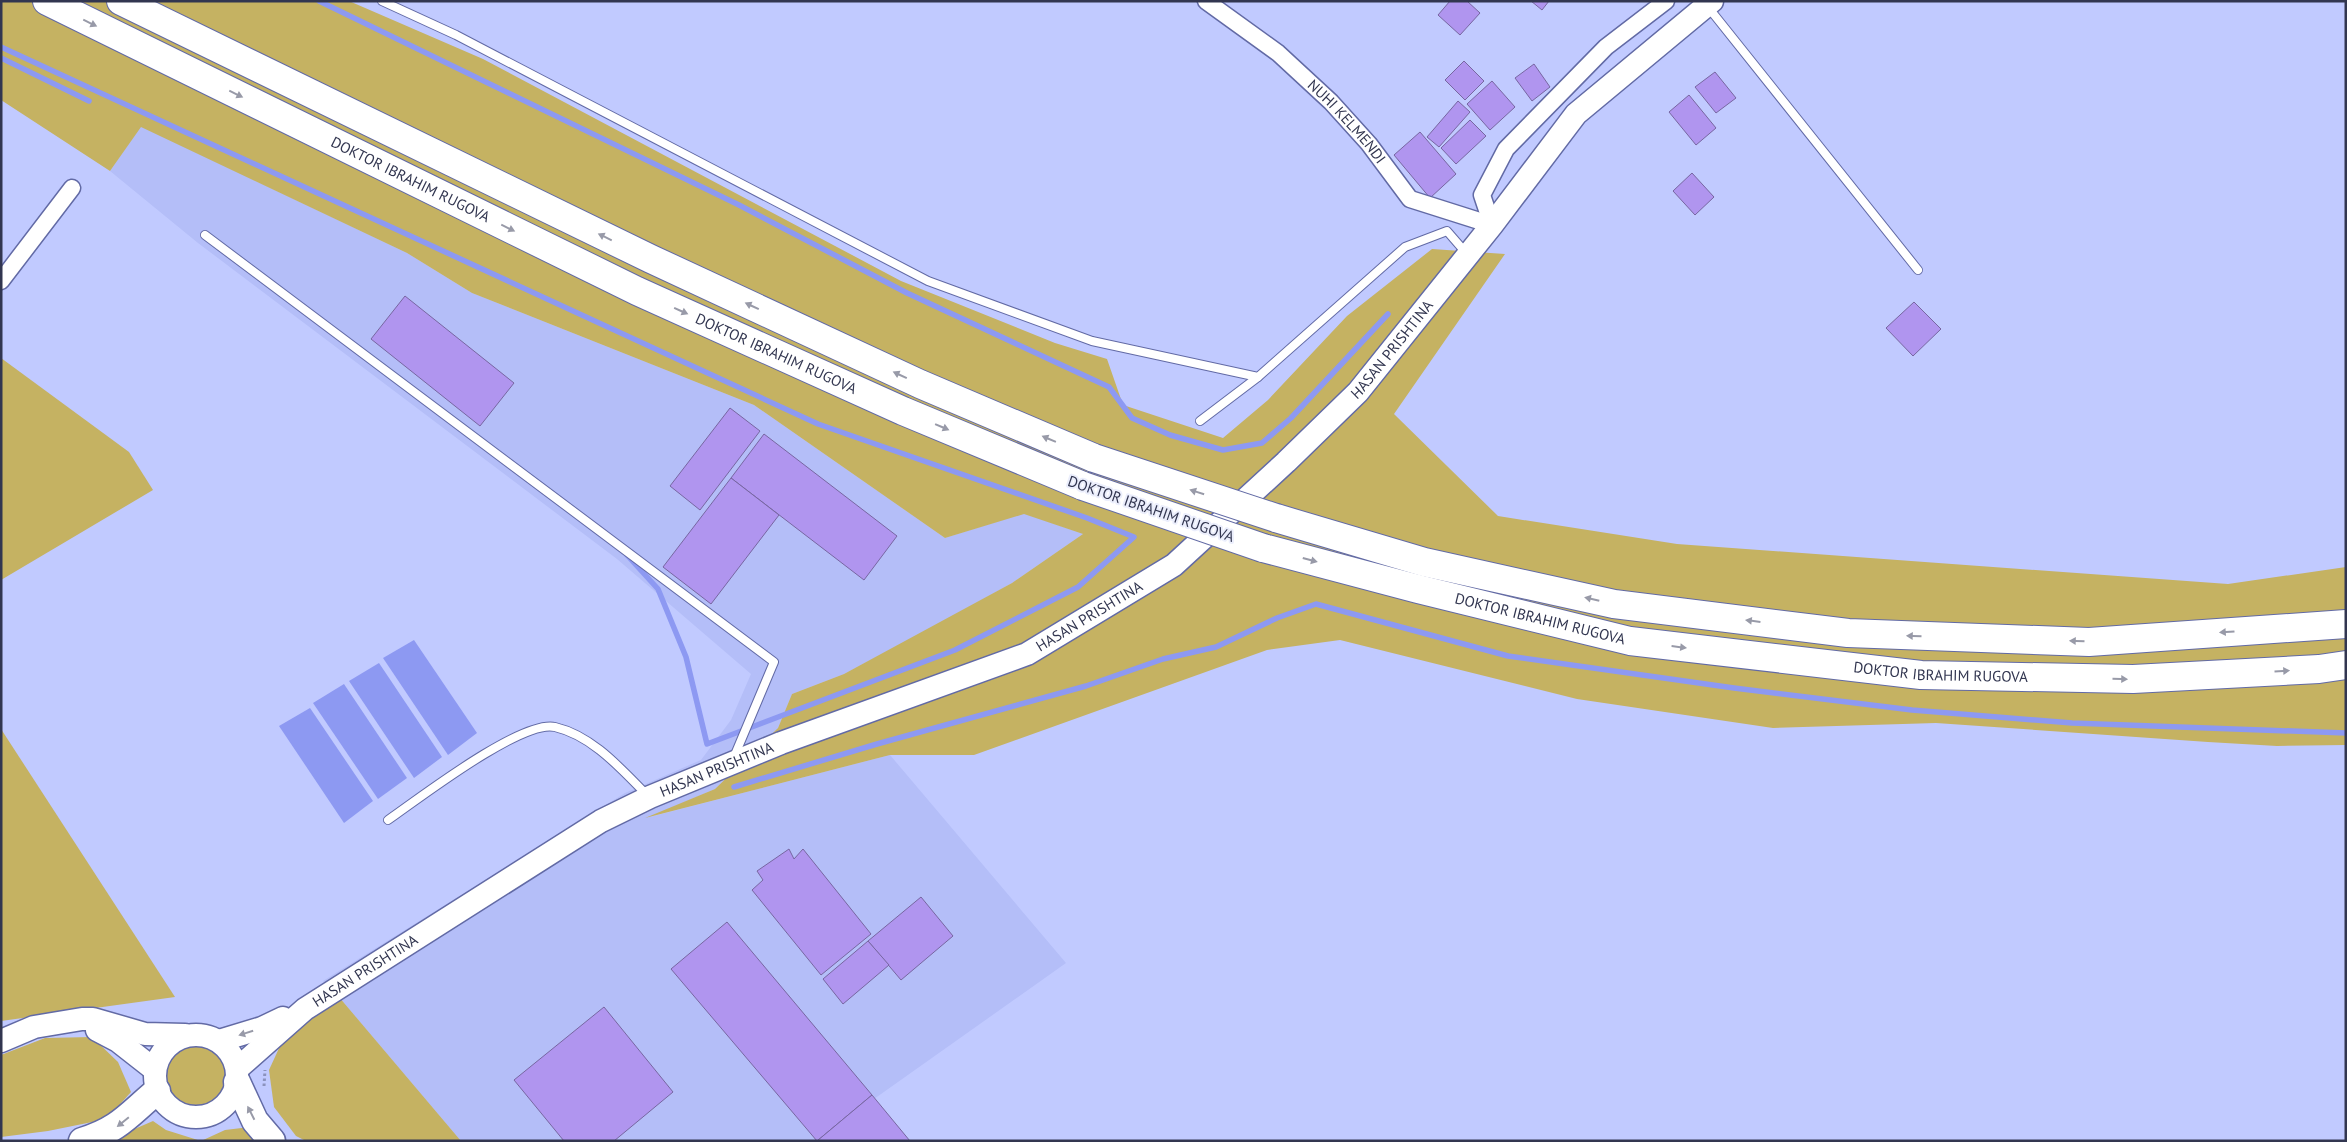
<svg xmlns="http://www.w3.org/2000/svg" width="2347" height="1142" viewBox="0 0 2347 1142" font-family="'PT Sans',sans-serif">
<style>
.built{fill:#b4bef8}
.green{fill:#c5b262}
.water{fill:#8d99f2}
.lines{fill:none;stroke-linecap:round;stroke-linejoin:round}
.stream{stroke:#8d99f2;stroke-width:5.5}
.building{fill:#b095ef;stroke:#7766a1}
.service-casing{stroke:#626aa5;stroke-width:10}
.minor-casing{stroke:#626aa5;stroke-width:19}
.secondary-casing{stroke:#626aa5;stroke-width:25}
.trunk-casing{stroke:#626aa5;stroke-width:29}
.motorway-casing{stroke:#626aa5;stroke-width:30}
.path{stroke:#8b92bd;stroke-width:3;stroke-dasharray:2.5 2.5;stroke-linecap:butt}
.service{stroke:#fff;stroke-width:8}
.minor{stroke:#fff;stroke-width:16}
.secondary{stroke:#fff;stroke-width:22}
.trunk{stroke:#fff;stroke-width:26}
.motorway{stroke:#fff;stroke-width:28}
.motorway-bridge-casing{stroke:#626aa5;stroke-width:30;stroke-linecap:butt}
.motorway-bridge{stroke:#fff;stroke-width:28}
.oneway{fill:#989aa8}
.labels{text-anchor:middle;stroke-width:4;stroke-linejoin:round;paint-order:stroke}
.street-label{font-size:15px;fill:#323650;stroke:#ebeefc}
</style>
<rect width="100%" height="100%" fill="#c1caff"/>
<path class="built" d="M 141,126 L 407,253 L 472,293 L 754,405 L 945,538 L 1024,513 L 1083,534 L 1012,583 L 922,633 L 844,674 L 792,694 L 778,728 L 715,789 L 650,817 L 890,755 L 1066,963 L 874,1099 L 910,1141 L 461,1141 L 339,997 L 323,981 L 625,793 L 701,760 L 731,720 L 751,674 L 617,559 L 198,243 L 110,171 Z"/>
<g class="green">
<path d="M 1,1 L 349,1 L 483,59 L 901,281 L 1055,343 L 1107,359 L 1123,405 L 1223,438 L 1268,400 L 1347,316 L 1432,249 L 1505,254 L 1394,414 L 1498,516 L 1677,544 L 2228,584 L 2346,567 L 2346,745 L 2277,746 L 2208,742 L 1936,723 L 1773,728 L 1577,699 L 1340,640 L 1267,650 L 974,755 L 890,755 L 645,818 L 715,789 L 778,728 L 792,694 L 844,674 L 1012,583 L 1083,534 L 1024,514 L 945,538 L 754,405 L 472,293 L 407,253 L 141,127 L 110,171 L 1,100 Z"/>
<path d="M 1,358 L 129,452 L 153,490 L 1,580 Z"/>
<path d="M 1,729 L 175,997 L 1,1021 Z"/>
<path d="M 339,997 L 461,1141 L 306,1141 L 296,1136 L 274,1107 L 269,1070 L 286,1033 Z"/>
<path d="M 92,1037 L 118,1062 L 131,1092 L 107,1119 L 48,1131 L 1,1137 L 1,1055 L 45,1038 Z"/>
<circle cx="197" cy="1075" r="32"/>
<path d="M 153,1121 L 166,1130 L 201,1141 L 225,1130 L 250,1127 L 263,1141 L 107,1141 Z"/>
</g>
<g class="water">
<path d="M 414,640 L 477,733 L 448,755 L 383,658 Z"/>
<path d="M 379,663 L 442,757 L 414,778 L 349,681 Z"/>
<path d="M 344,684 L 407,778 L 378,799 L 313,703 Z"/>
<path d="M 310,708 L 373,801 L 344,823 L 279,726 Z"/>
</g>
<g class="lines">
<g class="stream">
<path d="M 319,1 L 739,205 L 907,293 L 1109,387 L 1132,418 L 1170,435 L 1223,450 L 1262,443 L 1291,418 L 1388,314"/>
<path d="M 1,47 L 818,424 L 1087,518 L 1134,537 L 1078,587 L 955,650 L 707,744 L 686,657 L 658,589 L 627,555"/>
<path d="M 1,58 L 89,101"/>
<path d="M 734,787 L 877,744 L 1086,686 L 1163,659 L 1216,647 L 1277,618 L 1316,604 L 1508,656 L 1734,688 L 1912,710 L 2072,723 L 2346,733"/>
</g>
</g>
<g class="building">
<path d="M 1450,1 L 1467,1 L 1480,13 L 1460,35 L 1438,15 Z"/>
<path d="M 1531,1 L 1549,1 L 1542,10 Z"/>
<path d="M 1464,61 L 1484,81 L 1465,100 L 1445,80 Z"/>
<path d="M 1534,64 L 1550,87 L 1532,101 L 1515,78 Z"/>
<path d="M 1715,72 L 1736,98 L 1716,113 L 1695,87 Z"/>
<path d="M 1492,81 L 1515,107 L 1490,130 L 1467,104 Z"/>
<path d="M 1689,95 L 1716,128 L 1696,145 L 1669,112 Z"/>
<path d="M 1458,101 L 1470,112 L 1439,147 L 1427,137 Z"/>
<path d="M 1470,120 L 1486,136 L 1456,164 L 1441,148 Z"/>
<path d="M 1420,132 L 1456,174 L 1430,198 L 1394,155 Z"/>
<path d="M 1692,173 L 1714,197 L 1695,215 L 1673,191 Z"/>
<path d="M 405,296 L 514,383 L 480,426 L 371,339 Z"/>
<path d="M 1914,302 L 1941,329 L 1913,356 L 1886,328 Z"/>
<path d="M 730,408 L 760,431 L 700,510 L 670,486 Z"/>
<path d="M 764,434 L 897,536 L 864,580 L 731,478 Z"/>
<path d="M 731,478 L 779,515 L 711,604 L 663,567 Z"/>
<path d="M 789,849 L 794,859 L 803,849 L 871,934 L 821,975 L 752,890 L 763,880 L 757,871 Z"/>
<path d="M 921,897 L 953,936 L 901,980 L 868,941 Z"/>
<path d="M 727,922 L 872,1095 L 817,1141 L 671,969 Z"/>
<path d="M 868,941 L 889,965 L 843,1004 L 823,979 Z"/>
<path d="M 604,1007 L 673,1092 L 614,1141 L 564,1141 L 514,1080 Z"/>
<path d="M 872,1095 L 910,1141 L 817,1141 Z"/>
</g>
<g class="lines">
<defs>
<g id="service">
<path d="M 382,1 L 456,35 L 928,281 L 1092,341 L 1258,377 L 1405,247 L 1447,231 L 1467,254"/>
<path d="M 1708,7 L 1918,270"/>
<path d="M 205,235 L 774,662 L 734,757"/>
<path d="M 1200,421 L 1258,377"/>
<path d="M 388,820 C 417,800 522,719 555,727 C 593,736 621,769 648,796"/>
</g>
<g id="minor">
<path id="s1" d="M 1206,1 L 1278,53 L 1331,102 L 1369,144 L 1410,199 L 1492,225"/>
<path d="M 1492,225 L 1482,195 L 1506,149 L 1606,47 L 1666,1"/>
<path d="M 1,281 L 72,188"/>
</g>
<g id="secondary">
<path d="M 97,1030 L 118,1041 L 155,1070"/>
<circle cx="196" cy="1076" r="41"/>
<path d="M 1,1041 L 34,1027 L 82,1019 L 93,1019 L 145,1034 L 185,1035"/>
<path d="M 219,1041 L 262,1028 L 283,1018"/>
<path id="s2" d="M 237,1069 L 305,1009 L 601,821 L 650,797 L 781,743 L 1027,654 L 1174,565 L 1286,462 L 1358,392 L 1492,225 L 1576,114 L 1712,1"/>
</g>
<g id="trunk">
<path d="M 237,1082 L 255,1121 L 272,1141"/>
<path d="M 82,1141 C 120,1129 128,1115 157,1091"/>
</g>
<g id="motorway">
<path id="s3" d="M 47,1 L 637,291 L 903,411 L 1083,486"/>
<path d="M 121,1 L 651,259 L 920,384 L 1094,458"/>
<path d="M 1276,518 L 1424,562 L 1614,604 L 1848,633 L 2089,642 L 2346,624"/>
<path id="s4" d="M 1263,548 L 1418,589 L 1630,641 L 1921,675 L 2133,679 L 2319,669 L 2346,665"/>
</g>
</defs>
<use href="#service" class="service-casing"/>
<use href="#minor" class="minor-casing"/>
<use href="#secondary" class="secondary-casing"/>
<use href="#trunk" class="trunk-casing"/>
<use href="#motorway" class="motorway-casing"/>
<path class="path" d="M 264,1086 L 265,1070"/>
<use href="#service" class="service"/>
<use href="#minor" class="minor"/>
<use href="#secondary" class="secondary"/>
<use href="#trunk" class="trunk"/>
<use href="#motorway" class="motorway"/>
<defs>
<g id="motorway-bridge">
<path d="M 1094,458 L 1276,518"/>
<path d="M 1083,486 L 1263,548"/>
</g>
</defs>
<use href="#motorway-bridge" class="motorway-bridge-casing"/>
<use href="#motorway-bridge" class="motorway-bridge"/>
</g>
<defs><path id="oneway-solid" d="M-6-.8H1V-3.2L6.5 0L1 3.2V.8H-6Z" transform="scale(1.25)"/></defs>
<g class="oneway">
<use href="#oneway-solid" transform="translate(90 23) rotate(26)"/>
<use href="#oneway-solid" transform="translate(236 94) rotate(26)"/>
<use href="#oneway-solid" transform="translate(508 228) rotate(26)"/>
<use href="#oneway-solid" transform="translate(605 237) rotate(-154)"/>
<use href="#oneway-solid" transform="translate(752 306) rotate(-155)"/>
<use href="#oneway-solid" transform="translate(681 311) rotate(24)"/>
<use href="#oneway-solid" transform="translate(900 375) rotate(-155)"/>
<use href="#oneway-solid" transform="translate(942 427) rotate(23)"/>
<use href="#oneway-solid" transform="translate(1049 439) rotate(-157)"/>
<use href="#oneway-solid" transform="translate(1197 492) rotate(-162)"/>
<use href="#oneway-solid" transform="translate(1310 560) rotate(15)"/>
<use href="#oneway-solid" transform="translate(1592 599) rotate(-167)"/>
<use href="#oneway-solid" transform="translate(1753 621) rotate(-173)"/>
<use href="#oneway-solid" transform="translate(2227 632) rotate(176)"/>
<use href="#oneway-solid" transform="translate(1914 636) rotate(-178)"/>
<use href="#oneway-solid" transform="translate(2077 641) rotate(-178)"/>
<use href="#oneway-solid" transform="translate(1679 647) rotate(7)"/>
<use href="#oneway-solid" transform="translate(2282 671) rotate(-3)"/>
<use href="#oneway-solid" transform="translate(2120 679) rotate(1)"/>
<use href="#oneway-solid" transform="translate(246 1033) rotate(163)"/>
<use href="#oneway-solid" transform="translate(251 1113) rotate(-117)"/>
<use href="#oneway-solid" transform="translate(123 1122) rotate(141)"/>
</g>
<g class="labels">
<g class="street-label">
<text dy="5" stroke="none"><textPath href="#s1" startOffset="186">NUHI KELMENDI</textPath></text>
<text dy="5" stroke="none"><textPath href="#s3" startOffset="405">DOKTOR IBRAHIM RUGOVA</textPath></text>
<text dy="5" stroke="none"><textPath href="#s2" startOffset="1378">HASAN PRISHTINA</textPath></text>
<text dy="5" stroke="none"><textPath href="#s3" startOffset="810">DOKTOR IBRAHIM RUGOVA</textPath></text>
<text transform="translate(1151 509) rotate(19)" y="5">DOKTOR IBRAHIM RUGOVA</text>
<text dy="5" stroke="none"><textPath href="#s2" startOffset="972">HASAN PRISHTINA</textPath></text>
<text dy="5" stroke="none"><textPath href="#s4" startOffset="286">DOKTOR IBRAHIM RUGOVA</textPath></text>
<text dy="5" stroke="none"><textPath href="#s4" startOffset="691">DOKTOR IBRAHIM RUGOVA</textPath></text>
<text dy="5" stroke="none"><textPath href="#s2" startOffset="568">HASAN PRISHTINA</textPath></text>
<text dy="5" stroke="none"><textPath href="#s2" startOffset="162">HASAN PRISHTINA</textPath></text>
</g>
</g>
<rect width="2347" height="1142" fill="none" stroke="#323650" stroke-width="5"/>
</svg>
